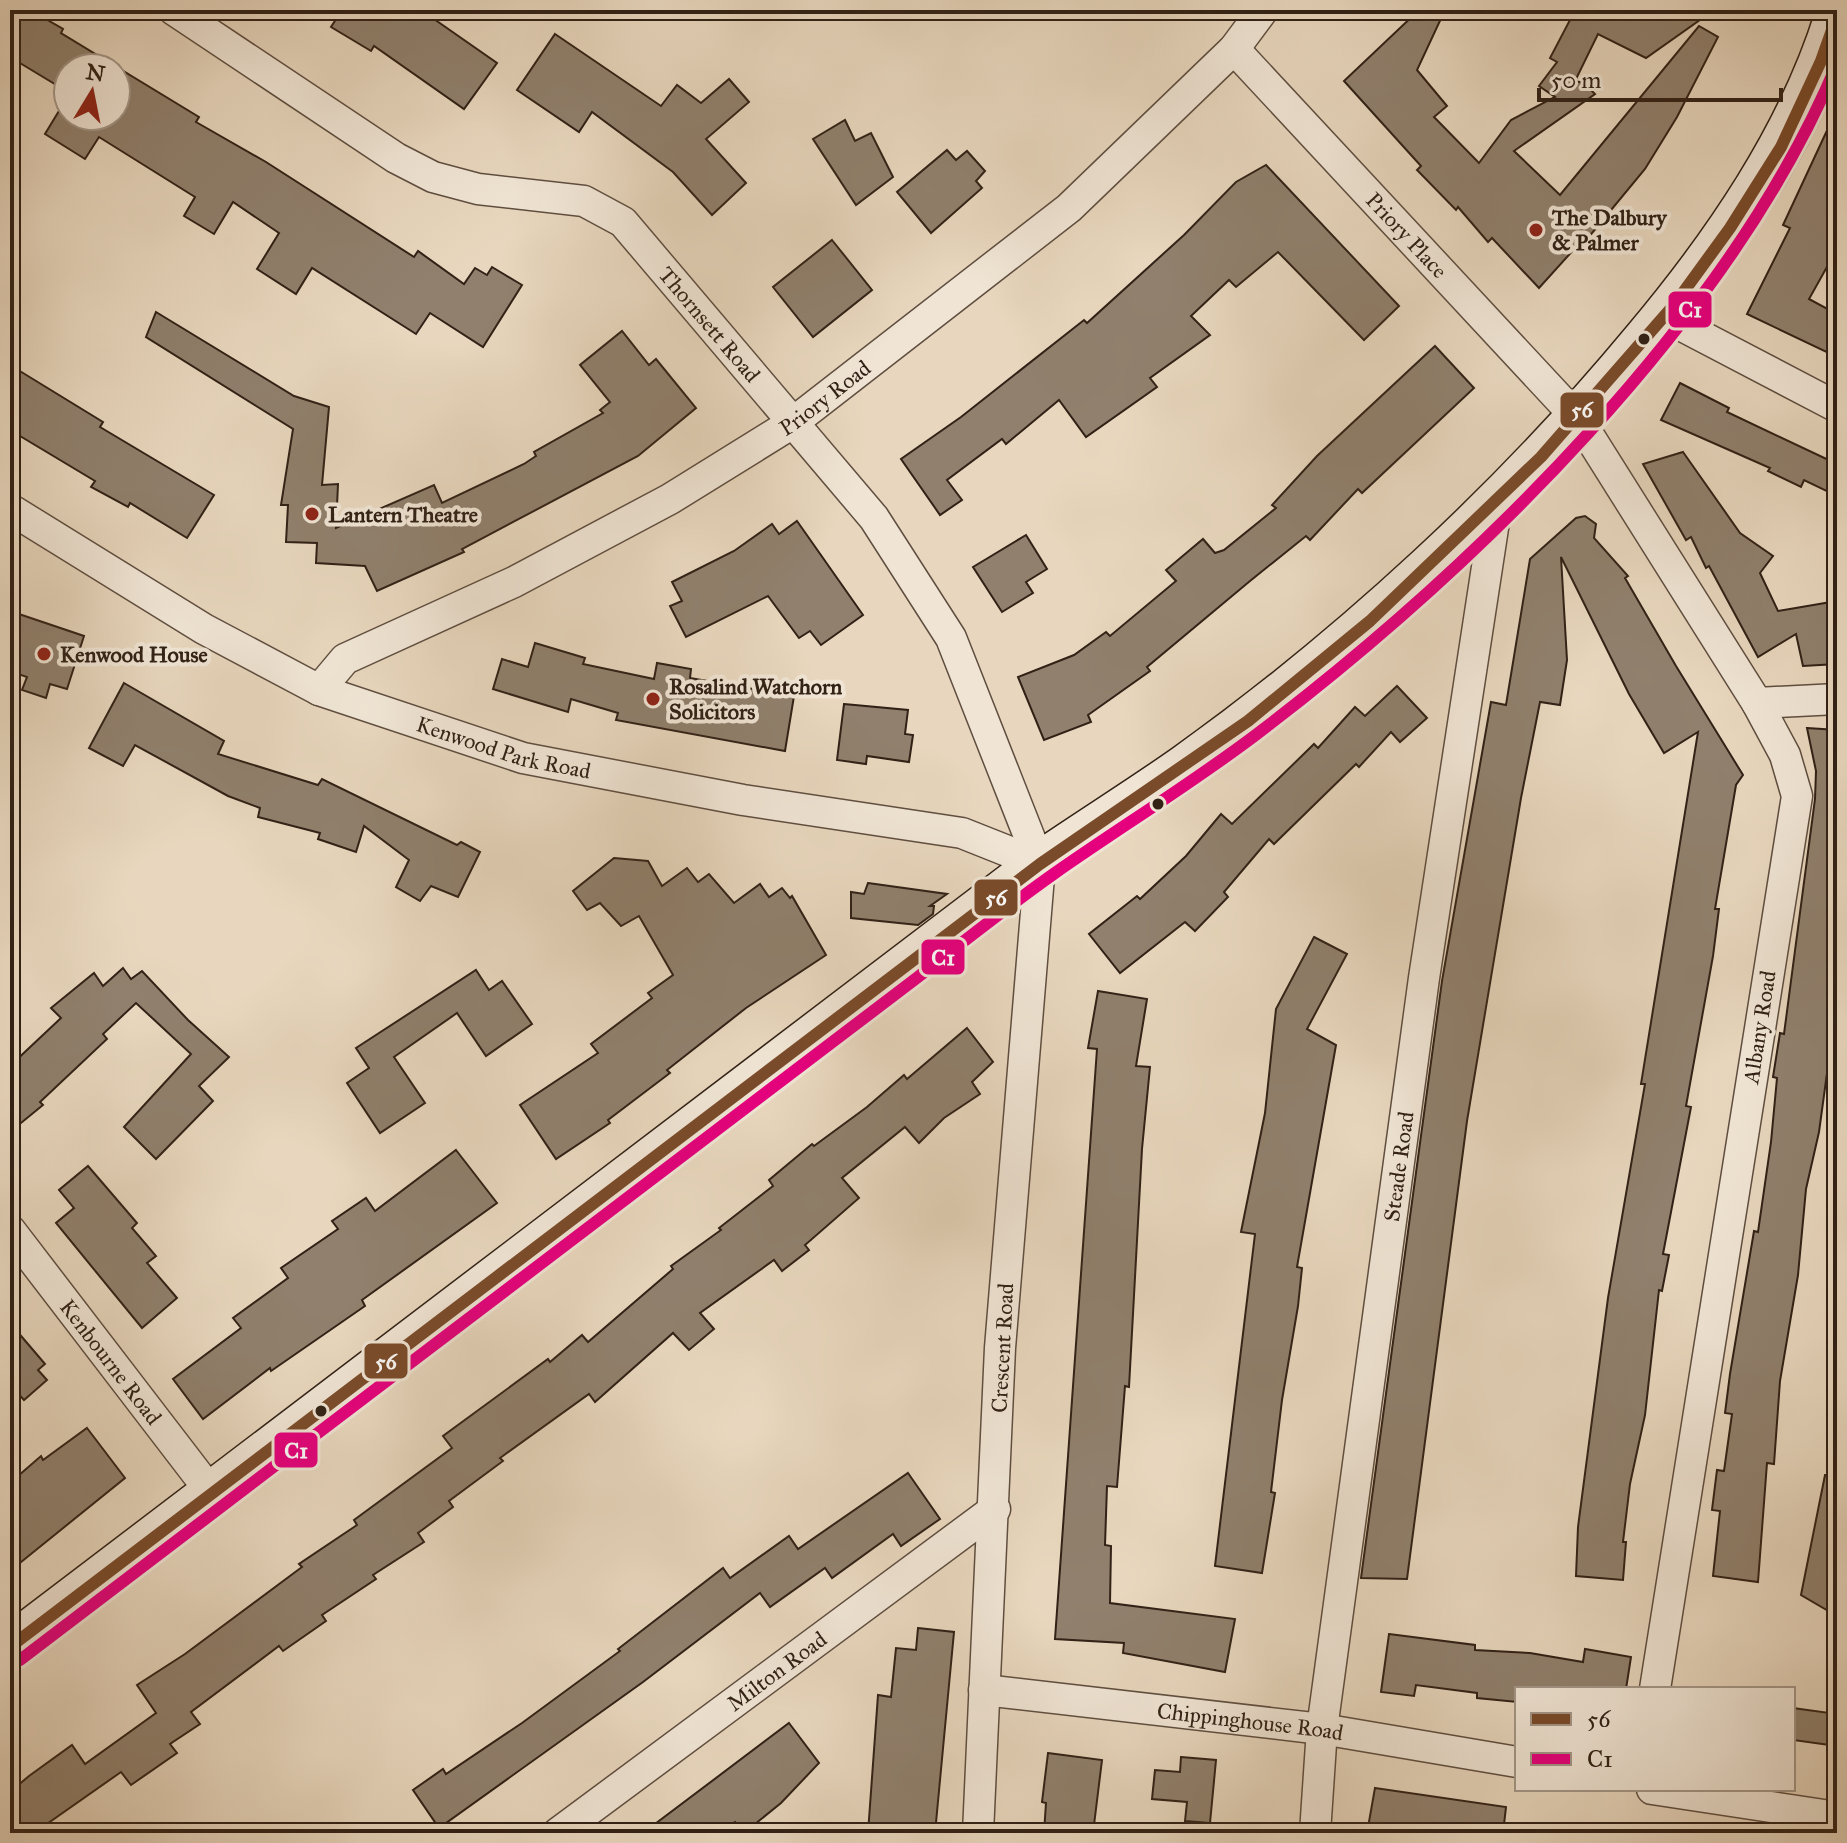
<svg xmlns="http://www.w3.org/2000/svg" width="1847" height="1843" viewBox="0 0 1847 1843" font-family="'IM FELL Great Primer',serif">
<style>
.building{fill:#90806d;stroke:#312116;stroke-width:2}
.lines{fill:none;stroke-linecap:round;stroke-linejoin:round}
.street-casing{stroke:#5f4e40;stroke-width:33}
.secondary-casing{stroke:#312116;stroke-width:47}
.street{stroke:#f0e5d5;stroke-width:30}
.secondary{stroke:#f0e5d5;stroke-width:44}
.bus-1-casing{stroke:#f0e5d5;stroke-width:18}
.bus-2-casing{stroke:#f0e5d5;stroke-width:18}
.bus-1{stroke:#7a4b2a;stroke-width:12}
.bus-2{stroke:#e5007d;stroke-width:12}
.poi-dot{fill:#8f2418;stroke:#f0e5d5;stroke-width:3}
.bus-dot{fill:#312116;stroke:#f0e5d5;stroke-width:3}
.labels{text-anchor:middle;stroke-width:8;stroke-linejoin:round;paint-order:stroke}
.poi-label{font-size:22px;font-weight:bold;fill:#312116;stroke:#f0e5d5;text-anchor:start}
.street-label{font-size:22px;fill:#312116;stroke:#f0e5d5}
.line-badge{stroke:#f0e5d5;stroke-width:3}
.badge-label{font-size:22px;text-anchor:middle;font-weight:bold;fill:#fff}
</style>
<rect width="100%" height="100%" fill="#e8d7be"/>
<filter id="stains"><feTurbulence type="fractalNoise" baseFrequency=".0025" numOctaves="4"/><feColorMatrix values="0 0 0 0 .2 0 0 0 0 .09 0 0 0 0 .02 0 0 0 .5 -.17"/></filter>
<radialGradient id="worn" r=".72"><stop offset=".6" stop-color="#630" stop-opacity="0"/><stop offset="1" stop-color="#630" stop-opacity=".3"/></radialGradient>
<g class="building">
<path d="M 10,10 L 30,10 L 63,29 L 61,33 L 199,117 L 196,122 L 266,162 L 414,257 L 418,251 L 464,284 L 475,268 L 487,275 L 492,267 L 522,285 L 483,347 L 430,313 L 416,334 L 312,268 L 296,294 L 257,269 L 279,233 L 233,202 L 214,234 L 184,216 L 195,197 L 99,137 L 85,159 L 45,134 L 68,96 L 68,116 L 116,116 L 116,68 L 68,68 L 68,92 L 10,57 Z"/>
<path d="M 342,10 L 421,10 L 497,63 L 464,109 L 374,46 L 371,51 L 331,27 Z"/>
<path d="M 1419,10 L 1445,10 L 1417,70 L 1447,106 L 1434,117 L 1479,163 L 1511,120 L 1555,97 L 1539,86 L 1557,62 L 1550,58 L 1570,20 L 1551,10 L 1714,10 L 1646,58 L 1598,34 L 1575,81 L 1584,83 L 1595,94 L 1514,151 L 1560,195 L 1699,26 L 1718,37 L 1677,117 L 1645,169 L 1578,250 L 1576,247 L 1539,288 L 1492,238 L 1488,242 L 1458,207 L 1456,210 L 1417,170 L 1421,166 L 1344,81 Z"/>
<path d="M 555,34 L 661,106 L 677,85 L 701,103 L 729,79 L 749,102 L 706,139 L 746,183 L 712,215 L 673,172 L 592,112 L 579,132 L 517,90 Z"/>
<path d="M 1837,109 L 1837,249 L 1809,299 L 1837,314 L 1837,357 L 1747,314 L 1790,228 L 1783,225 Z"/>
<path d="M 845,120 L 855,141 L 871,133 L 893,177 L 856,205 L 813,139 Z"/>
<path d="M 947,150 L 956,160 L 967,151 L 985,171 L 976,181 L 982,188 L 931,233 L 897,192 Z"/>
<path d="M 1266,165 L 1399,306 L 1364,340 L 1278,252 L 1236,287 L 1229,280 L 1191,316 L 1210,335 L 1150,378 L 1157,387 L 1086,437 L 1059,400 L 1006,444 L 1002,439 L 947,480 L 962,500 L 940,515 L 901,459 L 961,417 L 1084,320 L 1087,323 L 1184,235 L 1236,182 Z"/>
<path d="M 832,240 L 872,290 L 813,337 L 773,287 Z"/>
<path d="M 156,312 L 294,396 L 329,407 L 322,485 L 338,484 L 336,528 L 434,485 L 442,503 L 524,464 L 536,456 L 534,452 L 603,413 L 600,410 L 610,402 L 580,365 L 622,331 L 649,365 L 656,359 L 696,408 L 638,456 L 462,549 L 464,552 L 377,591 L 365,566 L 316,563 L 317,543 L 286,542 L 288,505 L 281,505 L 293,429 L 146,337 Z"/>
<path d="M 1435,346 L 1474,388 L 1362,493 L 1358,489 L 1310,540 L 1306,536 L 1250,581 L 1147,667 L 1150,671 L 1088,715 L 1091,722 L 1044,740 L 1018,677 L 1074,655 L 1106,632 L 1110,636 L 1176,581 L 1166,570 L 1203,539 L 1215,553 L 1224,550 L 1276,508 L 1272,505 L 1317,456 Z"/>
<path d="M 10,365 L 103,422 L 100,427 L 214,495 L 187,538 L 130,503 L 128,507 L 91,487 L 95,481 L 10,430 Z"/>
<path d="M 1680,383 L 1729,408 L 1727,412 L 1837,464 L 1837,496 L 1804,480 L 1801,487 L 1768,471 L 1770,468 L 1661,420 Z"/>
<path d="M 1683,452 L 1740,533 L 1773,556 L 1760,573 L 1778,611 L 1837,601 L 1837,664 L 1803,666 L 1796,634 L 1758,657 L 1709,566 L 1706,568 L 1691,537 L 1686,540 L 1643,464 Z"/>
<path d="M 1585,516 L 1596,524 L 1594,538 L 1628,576 L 1625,578 L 1676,666 L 1743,775 L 1736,785 L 1715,909 L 1719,909 L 1713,956 L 1686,1106 L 1691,1107 L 1663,1254 L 1669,1255 L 1662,1291 L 1659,1290 L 1645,1415 L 1630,1484 L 1623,1542 L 1626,1542 L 1623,1580 L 1576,1576 L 1578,1527 L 1608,1298 L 1645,1084 L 1641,1084 L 1698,732 L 1664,753 L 1629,694 L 1561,557 L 1567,660 L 1560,705 L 1540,702 L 1521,798 L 1467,1121 L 1407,1579 L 1361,1578 L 1442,981 L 1491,702 L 1506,705 L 1530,559 L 1576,518 Z"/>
<path d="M 797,521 L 863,615 L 821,645 L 810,631 L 799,638 L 768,596 L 686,637 L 670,606 L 682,601 L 672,582 L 734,551 L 772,524 L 779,534 Z"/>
<path d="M 1026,535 L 1047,569 L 1026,582 L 1033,593 L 1002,612 L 973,567 Z"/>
<path d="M 10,611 L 84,636 L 67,689 L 50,684 L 46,698 L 22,690 L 27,677 L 10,671 Z"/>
<path d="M 535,643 L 585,658 L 583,664 L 654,679 L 657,663 L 691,669 L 690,678 L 794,696 L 785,751 L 616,720 L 618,713 L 571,699 L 568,712 L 493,689 L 502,659 L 528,667 Z"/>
<path d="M 124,683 L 224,741 L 218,754 L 318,785 L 322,779 L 457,845 L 461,842 L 480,852 L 458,897 L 431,886 L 420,901 L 396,887 L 409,860 L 364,826 L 356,852 L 318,839 L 320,833 L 258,817 L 260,808 L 228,796 L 135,745 L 123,766 L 89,748 Z"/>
<path d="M 1397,686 L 1427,718 L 1400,742 L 1391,732 L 1359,767 L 1356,764 L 1274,844 L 1269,839 L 1224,892 L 1228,897 L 1195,931 L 1185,922 L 1120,973 L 1089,934 L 1137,896 L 1140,899 L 1186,856 L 1221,814 L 1232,824 L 1314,744 L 1318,748 L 1355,707 L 1365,716 Z"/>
<path d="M 844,704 L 908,710 L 905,734 L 913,735 L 909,762 L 867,756 L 866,764 L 837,760 Z"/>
<path d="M 1807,728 L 1837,730 L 1837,1000 L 1819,1132 L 1806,1189 L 1798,1275 L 1780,1381 L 1774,1464 L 1767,1463 L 1758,1582 L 1713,1576 L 1720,1511 L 1712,1510 L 1717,1470 L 1724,1471 L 1732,1414 L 1725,1413 L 1730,1374 L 1754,1231 L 1758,1232 L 1771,1142 L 1777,1078 L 1773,1077 L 1780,1033 L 1784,1034 L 1815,799 L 1816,771 Z"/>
<path d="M 614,858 L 648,861 L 662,886 L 687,868 L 698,882 L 709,874 L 734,903 L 760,884 L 769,897 L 782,888 L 790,898 L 792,896 L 826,955 L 746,1008 L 667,1070 L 670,1073 L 608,1120 L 610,1123 L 556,1159 L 520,1105 L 598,1053 L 591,1044 L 652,998 L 648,993 L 673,975 L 639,916 L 621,926 L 600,903 L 587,910 L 573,891 Z"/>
<path d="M 868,883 L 947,894 L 930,906 L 934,906 L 933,914 L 918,925 L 851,918 L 851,892 L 864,894 Z"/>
<path d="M 1314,937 L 1347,954 L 1307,1029 L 1336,1045 L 1297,1267 L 1302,1268 L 1298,1306 L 1282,1400 L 1271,1492 L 1275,1493 L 1262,1573 L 1215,1566 L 1255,1234 L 1241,1232 L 1265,1113 L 1276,1009 Z"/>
<path d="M 123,968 L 131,979 L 142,971 L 188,1020 L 229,1057 L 199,1086 L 213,1101 L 156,1159 L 124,1127 L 191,1054 L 136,1003 L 103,1034 L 107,1039 L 40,1102 L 43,1105 L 10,1132 L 10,1066 L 61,1018 L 51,1008 L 94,973 L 103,986 Z"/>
<path d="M 476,970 L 489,990 L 502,981 L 532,1024 L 486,1056 L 457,1013 L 394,1057 L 425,1103 L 380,1133 L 347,1083 L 369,1068 L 356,1048 Z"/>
<path d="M 1098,991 L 1147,999 L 1136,1066 L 1150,1067 L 1142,1149 L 1129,1387 L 1125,1386 L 1117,1487 L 1107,1486 L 1105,1545 L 1111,1546 L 1110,1603 L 1235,1619 L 1225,1672 L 1123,1653 L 1124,1643 L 1055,1639 L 1097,1049 L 1088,1048 Z"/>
<path d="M 967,1028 L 993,1062 L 972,1082 L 980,1094 L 944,1118 L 919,1143 L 905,1127 L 842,1178 L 859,1198 L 805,1245 L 809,1250 L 782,1271 L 774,1260 L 700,1313 L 714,1329 L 689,1350 L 673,1333 L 595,1402 L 589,1394 L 500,1458 L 503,1461 L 449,1501 L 453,1507 L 418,1533 L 424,1542 L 373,1575 L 376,1579 L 322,1615 L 326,1621 L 283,1651 L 279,1646 L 191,1712 L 200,1724 L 170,1744 L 177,1753 L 131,1785 L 121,1772 L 34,1833 L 10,1833 L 10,1792 L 29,1776 L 72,1745 L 85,1764 L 156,1713 L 137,1685 L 185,1654 L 302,1567 L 299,1564 L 357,1525 L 354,1520 L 452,1448 L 443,1436 L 548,1359 L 550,1362 L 582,1335 L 588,1342 L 673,1269 L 671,1266 L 721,1230 L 719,1228 L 773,1186 L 769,1180 L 812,1144 L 814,1146 L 867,1107 L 904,1075 L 907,1079 Z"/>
<path d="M 456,1150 L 497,1203 L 362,1300 L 365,1306 L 271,1371 L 270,1368 L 203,1419 L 173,1379 L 241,1328 L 233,1318 L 288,1278 L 281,1268 L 338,1229 L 332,1221 L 366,1198 L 375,1211 Z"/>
<path d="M 88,1166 L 137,1223 L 132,1228 L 156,1256 L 147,1263 L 177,1298 L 142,1328 L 56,1223 L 74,1208 L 59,1190 Z"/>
<path d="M 10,1323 L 45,1364 L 38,1370 L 47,1380 L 24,1400 L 15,1390 L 10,1394 Z"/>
<path d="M 87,1428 L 125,1478 L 10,1571 L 10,1483 L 41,1456 L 43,1460 Z"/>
<path d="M 908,1473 L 940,1519 L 901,1546 L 893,1534 L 832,1578 L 825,1568 L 770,1607 L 760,1593 L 643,1682 L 439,1828 L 413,1790 L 443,1769 L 446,1774 L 522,1723 L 620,1651 L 618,1649 L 723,1568 L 730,1578 L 789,1536 L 798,1549 Z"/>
<path d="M 1825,1475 L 1837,1476 L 1837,1616 L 1801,1595 Z"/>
<path d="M 918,1628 L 954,1632 L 935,1833 L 868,1833 L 878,1695 L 891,1697 L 896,1648 L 916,1650 Z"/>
<path d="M 1389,1634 L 1475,1645 L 1475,1650 L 1530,1653 L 1583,1662 L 1585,1649 L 1631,1657 L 1626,1689 L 1517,1689 L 1517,1702 L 1477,1698 L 1477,1693 L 1416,1685 L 1414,1696 L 1381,1692 Z"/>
<path d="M 1793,1708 L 1837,1714 L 1837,1746 L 1793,1740 Z"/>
<path d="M 789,1723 L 819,1763 L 781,1803 L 744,1833 L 735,1822 L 720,1833 L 643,1833 Z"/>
<path d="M 1048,1753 L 1102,1760 L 1093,1833 L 1044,1833 L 1046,1803 L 1042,1802 Z"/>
<path d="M 1181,1757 L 1216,1760 L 1210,1823 L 1185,1821 L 1187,1802 L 1152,1799 L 1155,1770 L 1180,1772 Z"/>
<path d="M 1375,1788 L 1506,1807 L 1503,1833 L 1367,1833 Z"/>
</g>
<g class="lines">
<defs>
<g id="street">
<path id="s1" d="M 174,10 L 396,158 L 433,177 L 478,189 L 584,201 L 623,222 L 874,518 L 951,638 L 1040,864 L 1000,1348 L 978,1833"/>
<path id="s2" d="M 1234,49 L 1579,420 L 1757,703 L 1785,755 L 1797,796 L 1655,1689"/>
<path d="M 1665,317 L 1837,407"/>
<path id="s3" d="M 10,509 L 204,629 L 319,690 L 523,758 L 743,800 L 962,833 L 1040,864"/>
<path id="s4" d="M 319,690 L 345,659 L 514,582 L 670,499 L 791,424 L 1069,208 L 1234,49 L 1263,10"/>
<path d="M 1757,703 L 1837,699"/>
<path id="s5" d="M 10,1230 L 211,1492"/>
<path id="s6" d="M 984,1690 L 1322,1729 L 1517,1762"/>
<path d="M 1652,1789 L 1837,1817"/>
<path id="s7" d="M 558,1833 L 995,1509"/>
<path id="s8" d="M 1315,1833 L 1322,1729 L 1424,978 L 1497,502"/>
</g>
<path id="secondary" d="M 10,1647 L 1040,864 C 1088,831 1138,800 1185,767 C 1353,647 1513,499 1644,341 C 1724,246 1800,136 1837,16"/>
</defs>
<use href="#street" class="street-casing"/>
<use href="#secondary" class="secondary-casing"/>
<use href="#street" class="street"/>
<use href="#secondary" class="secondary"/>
<defs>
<path id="bus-1" d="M 10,1647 L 1040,864 L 1248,721 L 1370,621 L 1541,457 L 1674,305 L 1730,228 L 1781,147 L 1821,61 L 1837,16"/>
<path id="bus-2" d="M 20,1660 C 319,1432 618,1205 918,977 C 963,942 1008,906 1055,873 C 1122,826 1191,784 1257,734 C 1475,568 1730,320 1837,64"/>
</defs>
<use href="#bus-1" class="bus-1-casing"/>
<use href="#bus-2" class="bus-2-casing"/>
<use href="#bus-1" class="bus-1"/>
<use href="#bus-2" class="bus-2"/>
</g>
<g class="poi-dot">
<circle cx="1536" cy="230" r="8"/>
<circle cx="312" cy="514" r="8"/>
<circle cx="44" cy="654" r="8"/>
<circle cx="653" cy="699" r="8"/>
</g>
<g class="bus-dot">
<circle cx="1644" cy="339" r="7"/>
<circle cx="1158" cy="804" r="7"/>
<circle cx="321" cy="1411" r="7"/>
</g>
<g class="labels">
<g class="poi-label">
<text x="1552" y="225">The Dalbury<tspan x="1552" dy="25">&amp; Palmer</tspan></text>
<text x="328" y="522">Lantern Theatre</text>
<text x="60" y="662">Kenwood House</text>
<text x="669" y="694">Rosalind Watchorn<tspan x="669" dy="25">Solicitors</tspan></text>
</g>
<g class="street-label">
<text dy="8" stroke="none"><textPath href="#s2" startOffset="254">Priory Place</textPath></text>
<text dy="8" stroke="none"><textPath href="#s1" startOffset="640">Thornsett Road</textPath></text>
<text dy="8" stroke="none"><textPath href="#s4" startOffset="588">Priory Road</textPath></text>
<text dy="8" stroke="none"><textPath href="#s3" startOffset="552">Kenwood Park Road</textPath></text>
<text transform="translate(1759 1027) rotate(-81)" y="8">Albany Road</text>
<text dy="8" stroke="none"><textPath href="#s8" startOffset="672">Steade Road</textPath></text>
<text transform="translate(1002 1348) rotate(-87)" y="8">Crescent Road</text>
<text dy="8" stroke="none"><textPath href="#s5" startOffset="166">Kenbourne Road</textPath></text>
<text dy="8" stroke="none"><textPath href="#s7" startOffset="272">Milton Road</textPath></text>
<text dy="8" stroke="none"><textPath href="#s6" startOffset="268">Chippinghouse Road</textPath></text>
</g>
</g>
<g class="line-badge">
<rect x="1667" y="290" width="46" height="39" rx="8" fill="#e5007d"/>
<rect x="1559" y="391" width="46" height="38" rx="8" fill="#7a4b2a"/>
<rect x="973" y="878" width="46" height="39" rx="8" fill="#7a4b2a"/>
<rect x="920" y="938" width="46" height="38" rx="8" fill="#e5007d"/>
<rect x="363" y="1342" width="46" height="38" rx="8" fill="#7a4b2a"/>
<rect x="273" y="1431" width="46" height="38" rx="8" fill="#e5007d"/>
</g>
<g class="badge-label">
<text x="1690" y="317">C1</text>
<text x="1582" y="417">56</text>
<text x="996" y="905">56</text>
<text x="943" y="965">C1</text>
<text x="386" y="1369">56</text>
<text x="296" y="1458">C1</text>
</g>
<rect width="1847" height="1843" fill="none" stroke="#e8d7be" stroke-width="40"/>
<rect x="12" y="12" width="1823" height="1819" fill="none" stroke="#312116" stroke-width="4"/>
<rect x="20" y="20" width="1807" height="1803" fill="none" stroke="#312116" stroke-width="2"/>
<rect x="1515" y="1687" width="280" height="104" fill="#f0e5d5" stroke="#a49789" stroke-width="2"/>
<rect x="1531" y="1713" width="40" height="12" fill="#7a4b2a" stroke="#a49789" stroke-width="2"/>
<text x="1587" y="1727" font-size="24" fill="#312116">56</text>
<rect x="1531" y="1753" width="40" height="12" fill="#e5007d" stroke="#a49789" stroke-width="2"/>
<text x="1587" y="1767" font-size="24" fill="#312116">C1</text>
<g transform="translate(92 92) rotate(10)"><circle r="38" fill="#f0e5d5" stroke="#a49789" stroke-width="2"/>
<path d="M0-6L14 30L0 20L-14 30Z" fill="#8f2418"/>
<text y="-12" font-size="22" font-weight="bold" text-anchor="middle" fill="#312116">N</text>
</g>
<path d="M1539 88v12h242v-12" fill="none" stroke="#312116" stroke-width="4"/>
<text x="1551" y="88" font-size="24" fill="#312116" stroke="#f0e5d5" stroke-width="6" paint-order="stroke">50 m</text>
<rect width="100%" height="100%" filter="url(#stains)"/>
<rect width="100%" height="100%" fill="url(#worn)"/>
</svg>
